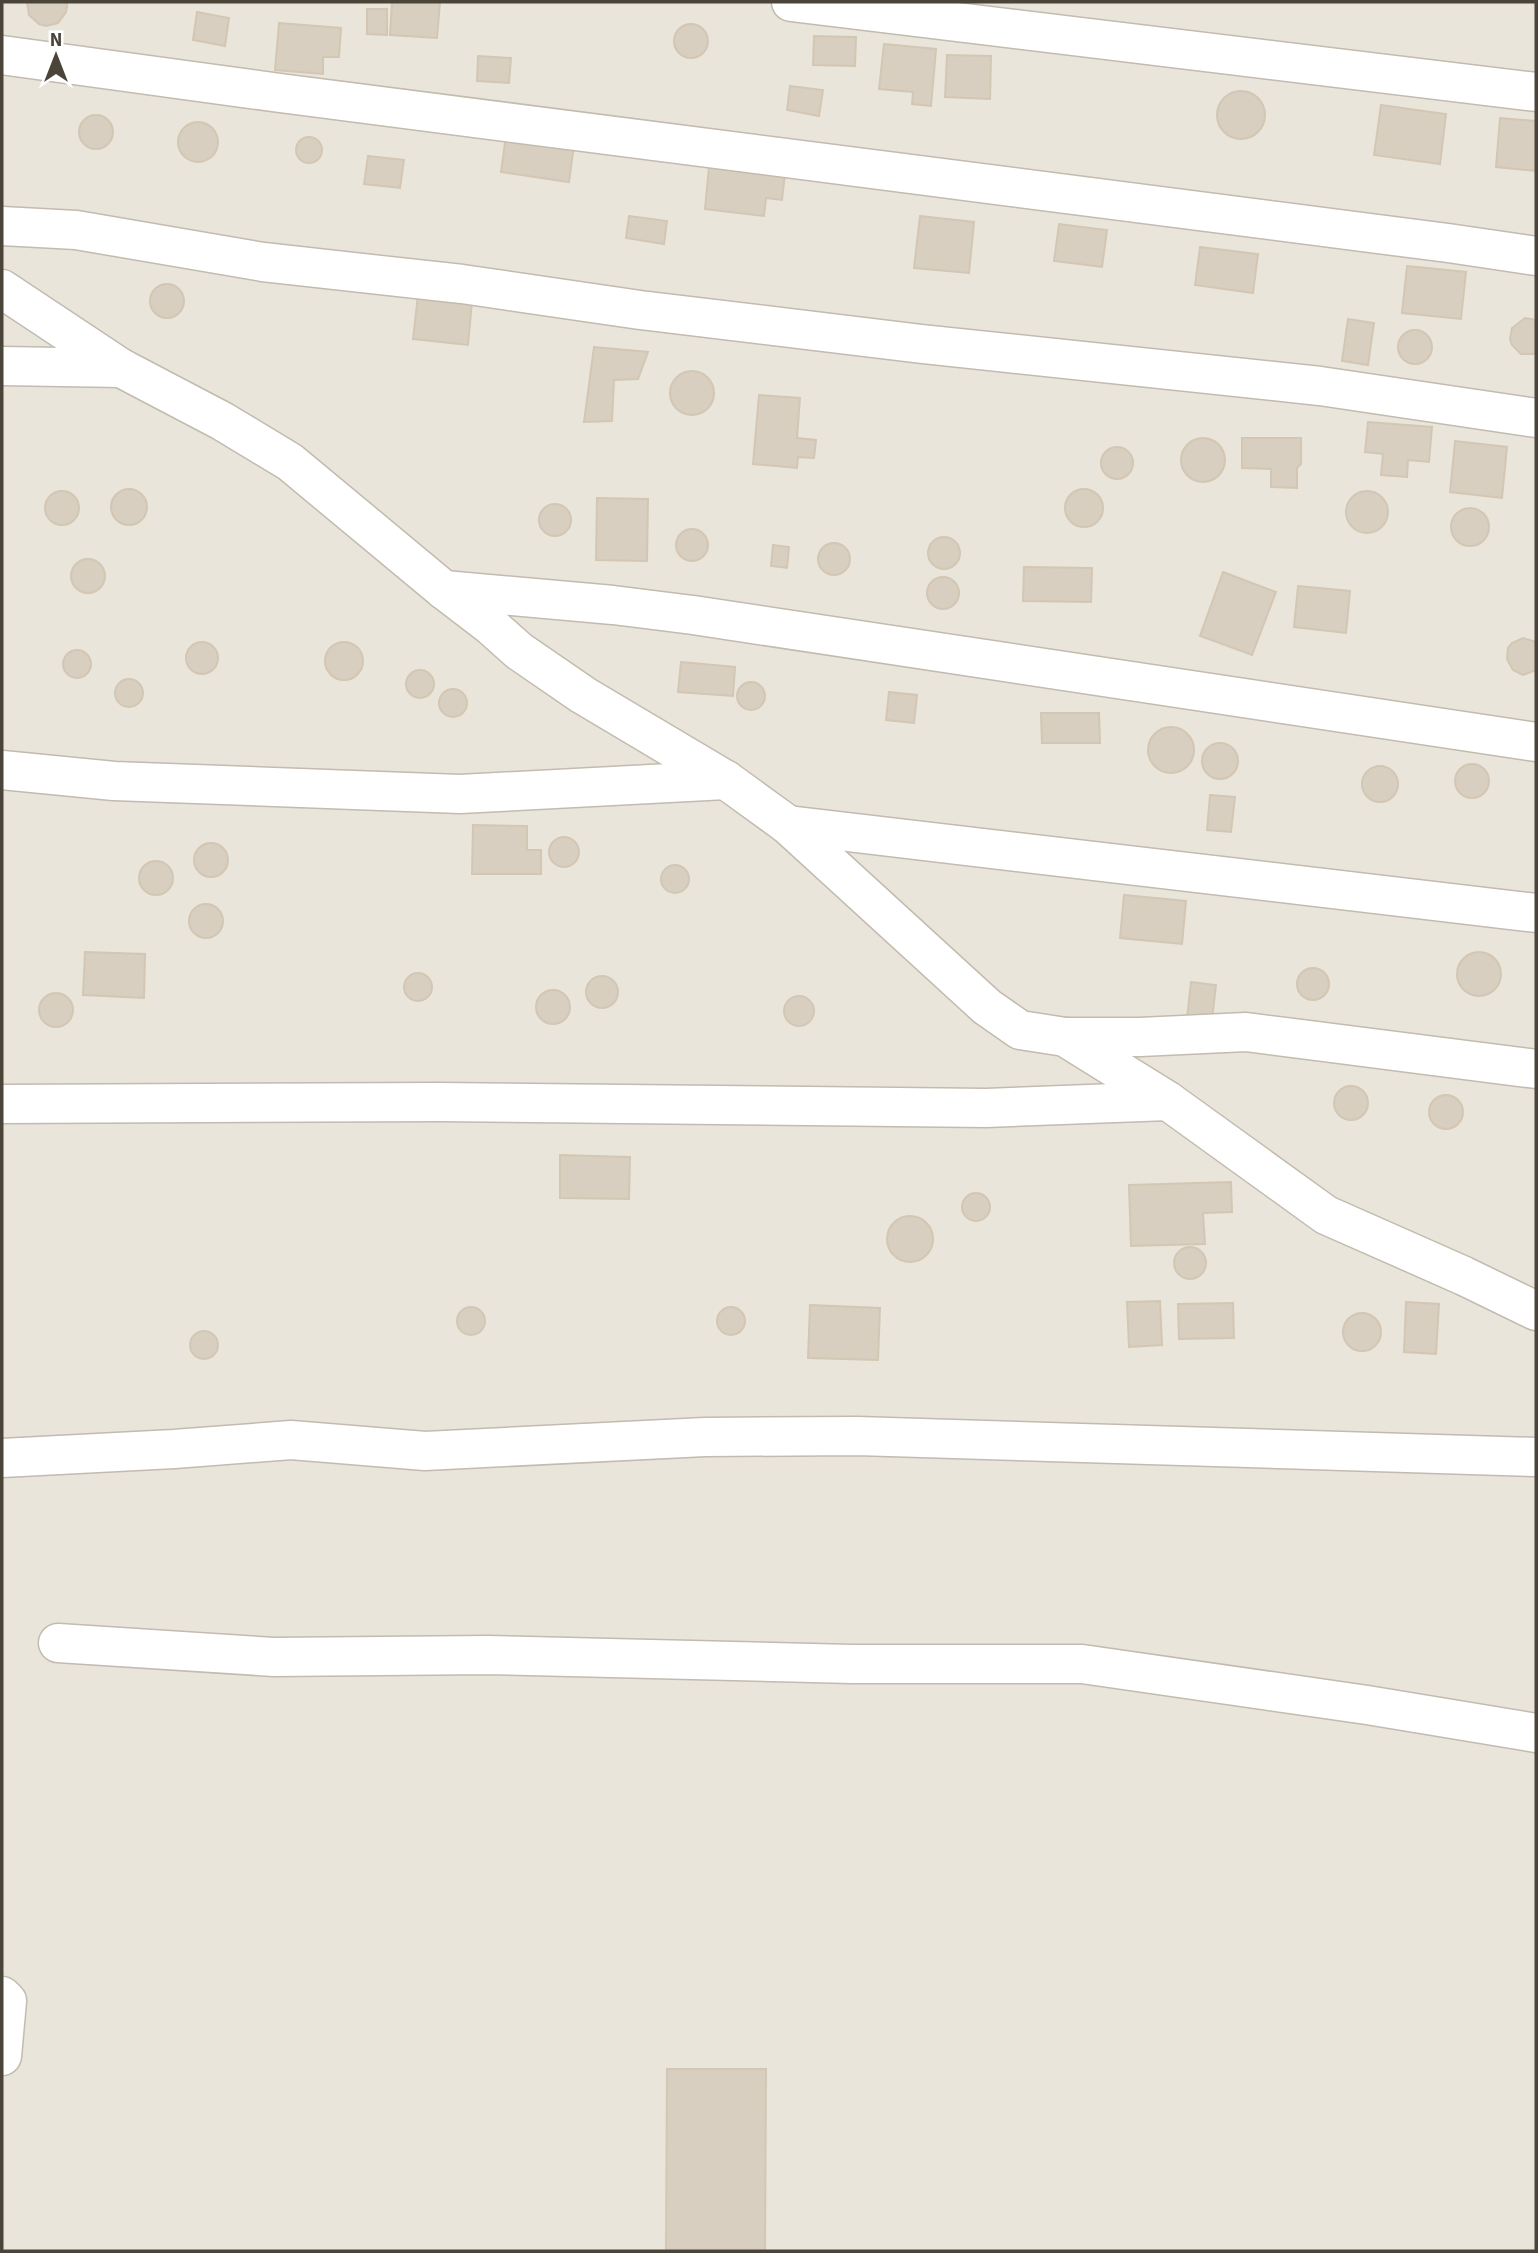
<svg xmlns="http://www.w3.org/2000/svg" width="1538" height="2253" viewBox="0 0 1538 2253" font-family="'Source Sans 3',sans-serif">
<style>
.residential{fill:#eae5da}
.building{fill:#d8cfc1;stroke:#d3c7b4;stroke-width:2}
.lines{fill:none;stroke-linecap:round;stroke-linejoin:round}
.minor-casing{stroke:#c2bbae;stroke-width:41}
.minor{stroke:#fff;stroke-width:38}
</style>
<rect width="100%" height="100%" fill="#f6f3ec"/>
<rect class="residential" x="2" y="2" width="1534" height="2249"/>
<g class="building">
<path d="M 27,2 L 67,2 L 67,6 L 66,12 L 58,23 L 46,26 L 39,24 L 29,15 Z"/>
<path d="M 392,2 L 440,2 L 437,38 L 390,35 Z"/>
<path d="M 367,9 L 387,9 L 387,35 L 367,34 Z"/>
<path d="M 197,12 L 229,18 L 225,46 L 193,40 Z"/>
<path d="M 279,23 L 341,28 L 339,57 L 323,57 L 323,74 L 275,70 Z"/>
<circle cx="691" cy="41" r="17"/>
<path d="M 814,36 L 856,37 L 855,66 L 813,65 Z"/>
<path d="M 884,44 L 936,49 L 931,106 L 912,104 L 913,92 L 879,89 Z"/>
<path d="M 947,55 L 991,56 L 990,99 L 945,97 Z"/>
<path d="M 478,56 L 511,58 L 509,83 L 477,81 Z"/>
<path d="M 790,86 L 823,90 L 819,116 L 787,110 Z"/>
<circle cx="1241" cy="115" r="24"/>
<path d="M 1381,105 L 1446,114 L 1440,164 L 1374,155 Z"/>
<circle cx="96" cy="132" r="17"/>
<path d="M 1500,118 L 1536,121 L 1536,171 L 1496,167 Z"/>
<circle cx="198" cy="142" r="20"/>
<path d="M 507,128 L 575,137 L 569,182 L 501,172 Z"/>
<circle cx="309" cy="150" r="13"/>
<path d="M 368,156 L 404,160 L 400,188 L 364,184 Z"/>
<path d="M 710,156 L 786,165 L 782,200 L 766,198 L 764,216 L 705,209 Z"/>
<path d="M 629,216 L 667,221 L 664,244 L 626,238 Z"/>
<path d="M 920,216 L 974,222 L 969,273 L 914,268 Z"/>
<path d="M 1059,224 L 1107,230 L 1102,267 L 1054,261 Z"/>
<path d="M 1200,247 L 1258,254 L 1253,293 L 1195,285 Z"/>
<path d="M 1407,266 L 1466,272 L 1461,319 L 1402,313 Z"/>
<circle cx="167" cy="301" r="17"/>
<path d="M 418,295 L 472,301 L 468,345 L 413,339 Z"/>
<path d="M 1525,318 L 1536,320 L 1536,353 L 1534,354 L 1521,354 L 1512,345 L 1510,339 L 1512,328 Z"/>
<path d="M 1348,319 L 1374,323 L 1368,365 L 1342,361 Z"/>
<circle cx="1415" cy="347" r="17"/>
<path d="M 594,347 L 648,352 L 638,379 L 614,380 L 612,421 L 584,422 Z"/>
<circle cx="692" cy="393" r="22"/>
<path d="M 759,395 L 800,398 L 797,438 L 816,440 L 814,458 L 798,457 L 797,468 L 753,464 Z"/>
<path d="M 1368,422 L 1432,427 L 1429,462 L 1408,460 L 1407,477 L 1381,475 L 1383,454 L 1365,452 Z"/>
<circle cx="1203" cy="460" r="22"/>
<path d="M 1242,438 L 1301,438 L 1301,464 L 1297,468 L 1297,488 L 1271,487 L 1271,469 L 1242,468 Z"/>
<path d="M 1455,441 L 1507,447 L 1502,498 L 1450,492 Z"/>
<circle cx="1117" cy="463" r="16"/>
<circle cx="129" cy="507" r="18"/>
<circle cx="1084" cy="508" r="19"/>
<circle cx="62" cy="508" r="17"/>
<circle cx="1367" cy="512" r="21"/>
<path d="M 597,498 L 648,499 L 647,561 L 596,560 Z"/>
<circle cx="555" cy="520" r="16"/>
<circle cx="1470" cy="527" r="19"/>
<circle cx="692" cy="545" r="16"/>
<circle cx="944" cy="553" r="16"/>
<circle cx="834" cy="559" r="16"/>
<path d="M 773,545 L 789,547 L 787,568 L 771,566 Z"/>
<circle cx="88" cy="576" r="17"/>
<path d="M 1024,567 L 1092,568 L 1091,602 L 1023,601 Z"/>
<path d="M 1223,572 L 1276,592 L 1252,655 L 1200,636 Z"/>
<circle cx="943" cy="593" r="16"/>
<path d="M 1298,586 L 1350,591 L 1346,633 L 1294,627 Z"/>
<path d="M 1523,638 L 1536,642 L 1536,670 L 1523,675 L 1513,670 L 1507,659 L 1508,648 L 1512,643 Z"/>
<circle cx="202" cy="658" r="16"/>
<circle cx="344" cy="661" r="19"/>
<circle cx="77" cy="664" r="14"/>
<path d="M 681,662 L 735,667 L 733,696 L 678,692 Z"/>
<circle cx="420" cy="684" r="14"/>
<circle cx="129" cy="693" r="14"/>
<circle cx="751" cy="696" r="14"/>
<circle cx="453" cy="703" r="14"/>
<path d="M 889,692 L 917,695 L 914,723 L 886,720 Z"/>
<path d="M 1041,713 L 1099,713 L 1100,743 L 1042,743 Z"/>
<circle cx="1171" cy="750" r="23"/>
<circle cx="1220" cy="761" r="18"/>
<circle cx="1472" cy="781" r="17"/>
<circle cx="1380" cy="784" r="18"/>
<path d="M 1210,795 L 1235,797 L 1231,832 L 1207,830 Z"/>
<path d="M 473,825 L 527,826 L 527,850 L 541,850 L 541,874 L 472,874 Z"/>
<circle cx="564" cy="852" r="15"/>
<circle cx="211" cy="860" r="17"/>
<circle cx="156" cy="878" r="17"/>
<circle cx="675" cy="879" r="14"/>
<path d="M 1124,895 L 1186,901 L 1182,944 L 1120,938 Z"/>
<circle cx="206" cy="921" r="17"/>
<path d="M 85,952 L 145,954 L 144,998 L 83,995 Z"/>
<circle cx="1479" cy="974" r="22"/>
<circle cx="1313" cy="984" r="16"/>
<circle cx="418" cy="987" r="14"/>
<circle cx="602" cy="992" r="16"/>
<path d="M 1191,982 L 1216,985 L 1211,1029 L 1186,1027 Z"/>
<circle cx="553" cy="1007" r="17"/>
<circle cx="56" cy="1010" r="17"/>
<circle cx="799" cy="1011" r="15"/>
<circle cx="1351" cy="1103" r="17"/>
<circle cx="1446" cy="1112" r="17"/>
<path d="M 560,1155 L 630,1157 L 629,1199 L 560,1198 Z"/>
<path d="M 1231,1182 L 1232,1212 L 1203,1213 L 1205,1244 L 1131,1246 L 1129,1185 Z"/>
<circle cx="976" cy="1207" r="14"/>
<circle cx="910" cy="1239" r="23"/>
<circle cx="1190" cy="1263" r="16"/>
<path d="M 1160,1301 L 1162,1345 L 1129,1347 L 1127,1302 Z"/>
<path d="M 1406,1302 L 1439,1304 L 1436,1354 L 1404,1352 Z"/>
<path d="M 1233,1303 L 1234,1338 L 1179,1339 L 1178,1304 Z"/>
<path d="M 810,1305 L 880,1308 L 878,1360 L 808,1358 Z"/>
<circle cx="471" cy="1321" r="14"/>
<circle cx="731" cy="1321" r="14"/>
<circle cx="1362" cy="1332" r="19"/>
<circle cx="204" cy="1345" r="14"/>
<path d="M 667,2069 L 766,2069 L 765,2251 L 666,2251 Z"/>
</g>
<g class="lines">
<defs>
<g id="minor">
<path d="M 791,2 L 1536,92"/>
<path d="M 2,55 L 280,93 L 1448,243 L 1536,256"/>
<path d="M 2,226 L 76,230 L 263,262 L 462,284 L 640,310 L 922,344 L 1320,386 L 1536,418"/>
<path d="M 2,289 L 121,368 L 222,421 L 290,462 L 444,590 L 491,626 L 519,651 L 583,695 L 726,780 L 788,825 L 987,1007 L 1020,1030 L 1065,1037 L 1168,1101 L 1326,1215 L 1464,1276 L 1536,1311"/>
<path d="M 2,366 L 121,368"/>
<path d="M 444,590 L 613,605 L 693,615 L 1536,742"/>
<path d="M 2,770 L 114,781 L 460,794 L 726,780"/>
<path d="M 788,825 L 1536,913"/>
<path d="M 1065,1037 L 1140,1037 L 1246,1032 L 1536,1069"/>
<path d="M 2,1104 L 439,1102 L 986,1108 L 1168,1101"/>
<path d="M 2,1458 L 174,1449 L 291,1440 L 425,1451 L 705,1437 L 857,1436 L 1536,1457"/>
<path d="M 58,1643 L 274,1657 L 488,1655 L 852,1664 L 1082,1664 L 1367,1705 L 1536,1733"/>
<path d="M 2,1996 L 7,2001 L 2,2056"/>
</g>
</defs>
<use href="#minor" class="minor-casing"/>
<use href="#minor" class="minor"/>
</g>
<rect width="1538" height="2253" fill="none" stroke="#4b4439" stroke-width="7"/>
<g transform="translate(56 56)" stroke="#ffffff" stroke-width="5" paint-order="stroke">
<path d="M0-5L12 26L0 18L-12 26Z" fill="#4b4439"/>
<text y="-10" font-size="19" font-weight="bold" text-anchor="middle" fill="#4b4439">N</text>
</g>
</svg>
